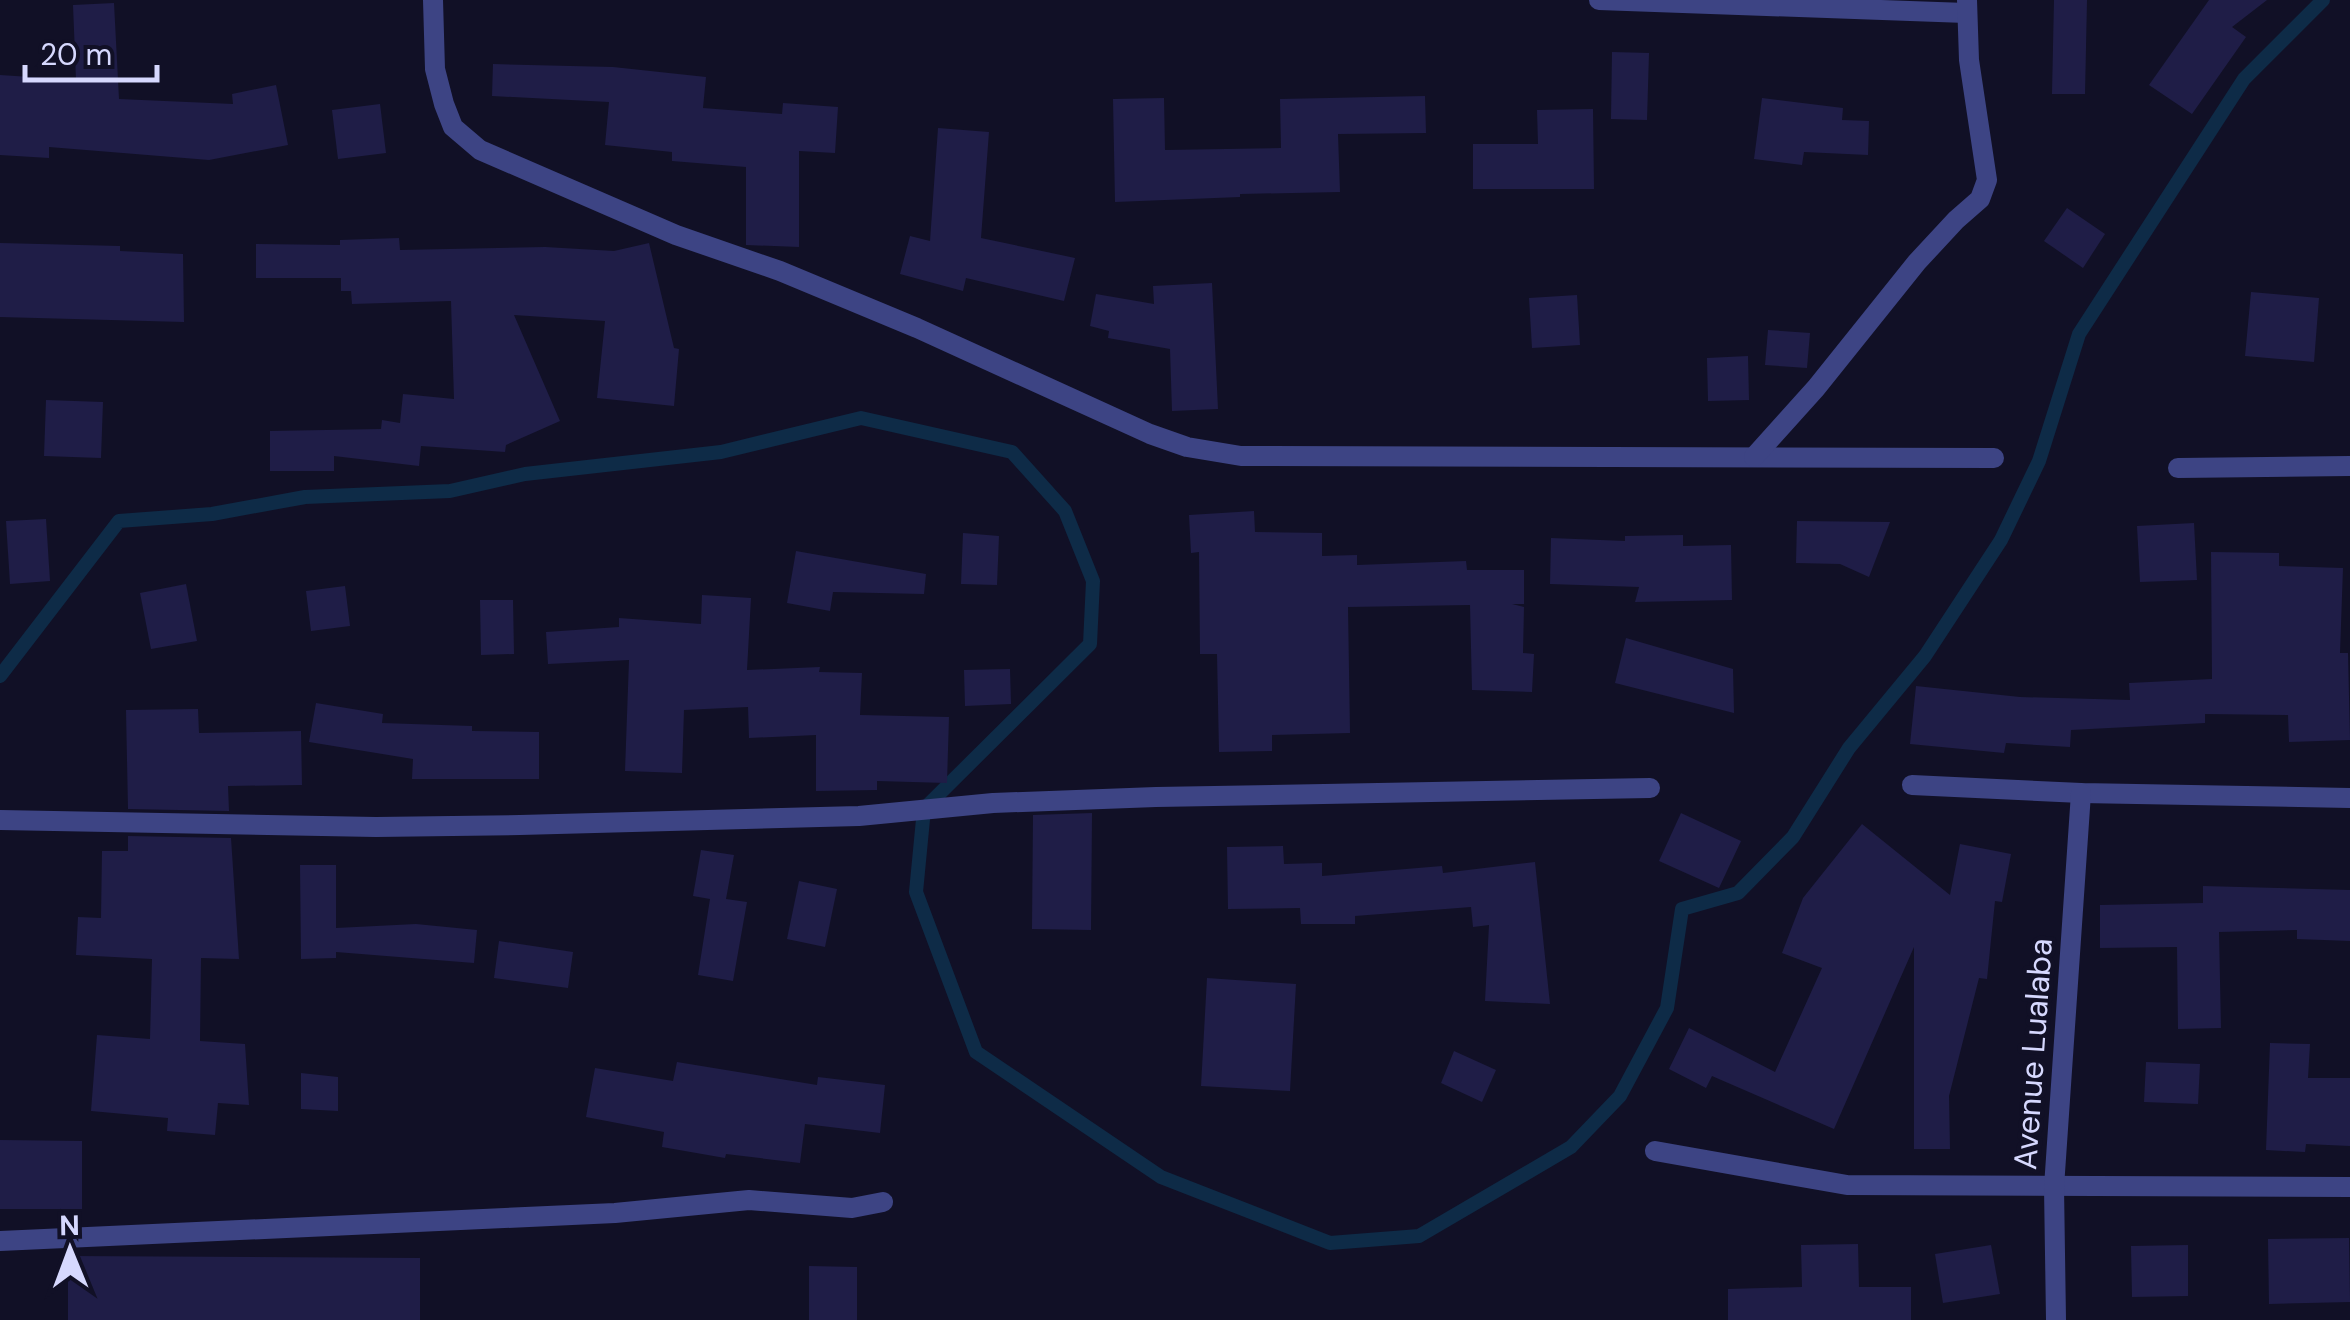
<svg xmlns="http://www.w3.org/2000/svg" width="2350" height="1320" viewBox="0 0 2350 1320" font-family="'DM Sans',sans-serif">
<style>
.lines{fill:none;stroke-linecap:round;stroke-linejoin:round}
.stream{stroke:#0e2b47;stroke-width:14}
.building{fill:#1f1d47}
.street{stroke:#3d4484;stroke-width:20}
.labels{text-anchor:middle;stroke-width:9;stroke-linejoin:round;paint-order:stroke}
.street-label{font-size:32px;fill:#d6d8fe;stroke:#111026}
</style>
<rect width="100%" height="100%" fill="#111026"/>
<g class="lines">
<path class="stream" d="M 0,676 L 119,521 L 212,514 L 305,497 L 450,491 L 525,474 L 721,452 L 861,418 L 1012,452 L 1065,511 L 1093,581 L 1090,644 L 924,809 L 916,892 L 976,1052 L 1161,1177 L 1330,1243 L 1419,1236 L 1571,1147 L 1620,1096 L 1667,1008 L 1682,909 L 1738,893 L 1793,837 L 1849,748 L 1925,656 L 2001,540 L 2039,461 L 2079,334 L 2244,79 L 2323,0"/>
</g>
<g class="building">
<path d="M 2054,0 L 2087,0 L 2085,94 L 2052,94 Z"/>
<path d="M 2209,0 L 2267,0 L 2232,27 L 2246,37 L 2192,114 L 2149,85 Z"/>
<path d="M 114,3 L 119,99 L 233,104 L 232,94 L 276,85 L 288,145 L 209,160 L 49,147 L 49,158 L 0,155 L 0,75 L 76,80 L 73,5 Z"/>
<path d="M 1612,52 L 1649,53 L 1647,120 L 1611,119 Z"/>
<path d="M 493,64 L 613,67 L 706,77 L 703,108 L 782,114 L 783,103 L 838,107 L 835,153 L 799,151 L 799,247 L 746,245 L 746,167 L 672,161 L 672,152 L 605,145 L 609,102 L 492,96 Z"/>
<path d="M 1425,96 L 1426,133 L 1338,134 L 1340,192 L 1240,194 L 1240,197 L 1115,202 L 1113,99 L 1164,98 L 1165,150 L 1281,148 L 1280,99 Z"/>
<path d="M 1762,98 L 1843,108 L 1842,120 L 1869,121 L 1868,155 L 1804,152 L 1802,165 L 1754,159 Z"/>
<path d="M 380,104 L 386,153 L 338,159 L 332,110 Z"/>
<path d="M 1593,109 L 1594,189 L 1473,189 L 1473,144 L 1538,144 L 1537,110 Z"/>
<path d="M 938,128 L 989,132 L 981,238 L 1075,258 L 1064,301 L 966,278 L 963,291 L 900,274 L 910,236 L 930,241 Z"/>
<path d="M 2067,208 L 2105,234 L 2083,268 L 2044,241 Z"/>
<path d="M 399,238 L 400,250 L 545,247 L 614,251 L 649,243 L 674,348 L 679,349 L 674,406 L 597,398 L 605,321 L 514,315 L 560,421 L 506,445 L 505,452 L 421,446 L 419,466 L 334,456 L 334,471 L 270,471 L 270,431 L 381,429 L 382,420 L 400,423 L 403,394 L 454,399 L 451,301 L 352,304 L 351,291 L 341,291 L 341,278 L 256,278 L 256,244 L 340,245 L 340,240 Z"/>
<path d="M 0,243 L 120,246 L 120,251 L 183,254 L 184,322 L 0,317 Z"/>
<path d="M 1212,283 L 1218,409 L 1172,411 L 1170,349 L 1108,338 L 1109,331 L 1090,326 L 1096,294 L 1154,304 L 1153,286 Z"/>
<path d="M 2251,292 L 2319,298 L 2314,362 L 2245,356 Z"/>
<path d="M 1577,295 L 1580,345 L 1532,348 L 1529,298 Z"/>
<path d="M 1768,330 L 1810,333 L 1807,368 L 1765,365 Z"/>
<path d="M 1748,356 L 1749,400 L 1708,401 L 1707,358 Z"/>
<path d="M 46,400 L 103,402 L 101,458 L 44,456 Z"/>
<path d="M 1254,511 L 1255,532 L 1322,533 L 1322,556 L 1357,555 L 1357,565 L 1466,561 L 1467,570 L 1524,570 L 1524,604 L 1512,604 L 1524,607 L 1523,653 L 1534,654 L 1532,692 L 1472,690 L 1470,605 L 1348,607 L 1350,733 L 1272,735 L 1272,751 L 1219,752 L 1217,654 L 1200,654 L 1199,552 L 1191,553 L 1189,515 Z"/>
<path d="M 46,519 L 50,581 L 10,584 L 6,521 Z"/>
<path d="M 1797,521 L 1890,522 L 1869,577 L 1840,564 L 1796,563 Z"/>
<path d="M 2194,523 L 2197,580 L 2140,582 L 2137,526 Z"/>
<path d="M 963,533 L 999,536 L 997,585 L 961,584 Z"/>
<path d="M 1683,535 L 1683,546 L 1731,545 L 1732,600 L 1635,602 L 1639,587 L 1550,584 L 1551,538 L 1625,541 L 1625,536 Z"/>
<path d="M 796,551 L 926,574 L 924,594 L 833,592 L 830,611 L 787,603 Z"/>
<path d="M 2211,552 L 2279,553 L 2279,566 L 2343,568 L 2340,653 L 2348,653 L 2350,740 L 2289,742 L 2288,715 L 2205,714 L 2205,723 L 2071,730 L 2070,747 L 2006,743 L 2004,753 L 1910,744 L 1916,686 L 2020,697 L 2130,700 L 2129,683 L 2212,679 Z"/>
<path d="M 186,584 L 197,641 L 151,649 L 140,593 Z"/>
<path d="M 345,586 L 350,626 L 311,631 L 306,591 Z"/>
<path d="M 702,595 L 751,598 L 747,670 L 820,667 L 819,672 L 862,673 L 860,715 L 949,717 L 947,783 L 877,781 L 877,790 L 816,791 L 816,735 L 749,738 L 748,707 L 684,710 L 682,773 L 625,771 L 629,660 L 548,664 L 546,632 L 619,627 L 619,618 L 701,624 Z"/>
<path d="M 480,600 L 513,600 L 514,654 L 481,655 Z"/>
<path d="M 1626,638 L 1733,669 L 1734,713 L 1615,683 Z"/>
<path d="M 1010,669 L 1011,704 L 965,706 L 964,670 Z"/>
<path d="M 316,703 L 383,714 L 382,723 L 472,726 L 472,731 L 539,732 L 539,779 L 412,779 L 413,759 L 309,742 Z"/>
<path d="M 198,709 L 199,733 L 301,731 L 302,785 L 228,786 L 229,811 L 128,809 L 126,710 Z"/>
<path d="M 1092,813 L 1091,930 L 1032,929 L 1033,815 Z"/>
<path d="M 1681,813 L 1741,841 L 1719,888 L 1659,861 Z"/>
<path d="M 1862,824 L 1950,895 L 1960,844 L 2011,854 L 2002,902 L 1995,901 L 1987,979 L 1979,978 L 1949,1096 L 1950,1149 L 1914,1149 L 1914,947 L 1834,1129 L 1712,1076 L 1706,1088 L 1669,1069 L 1689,1028 L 1775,1072 L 1822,968 L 1782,953 L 1803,898 Z"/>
<path d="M 128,836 L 231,838 L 239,959 L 201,958 L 200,1041 L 245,1044 L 249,1105 L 218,1103 L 215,1135 L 167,1131 L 168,1118 L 91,1111 L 97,1035 L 150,1039 L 152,959 L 76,955 L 78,917 L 101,918 L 102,851 L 128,851 Z"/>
<path d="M 1283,846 L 1284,864 L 1322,863 L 1322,876 L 1442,866 L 1443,873 L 1535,862 L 1550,1004 L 1485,1001 L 1489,925 L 1473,927 L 1471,907 L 1355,916 L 1355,924 L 1301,924 L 1300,908 L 1228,909 L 1227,847 Z"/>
<path d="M 701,850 L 734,855 L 726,899 L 747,902 L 733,981 L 698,975 L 710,899 L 693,896 Z"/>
<path d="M 300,865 L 336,865 L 336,928 L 416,924 L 477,930 L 474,963 L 336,952 L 336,958 L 301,959 Z"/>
<path d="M 799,881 L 837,889 L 825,947 L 787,939 Z"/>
<path d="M 2203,886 L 2350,890 L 2350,941 L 2297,939 L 2297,930 L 2219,932 L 2221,1028 L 2178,1029 L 2177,947 L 2100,948 L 2100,905 L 2203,903 Z"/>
<path d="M 499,941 L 573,952 L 568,988 L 494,978 Z"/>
<path d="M 1207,978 L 1296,984 L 1290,1091 L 1201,1086 Z"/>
<path d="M 2270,1043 L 2310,1044 L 2308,1078 L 2350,1078 L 2350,1146 L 2306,1144 L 2305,1152 L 2266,1150 Z"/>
<path d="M 1454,1051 L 1496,1070 L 1482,1102 L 1441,1083 Z"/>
<path d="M 677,1062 L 817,1085 L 818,1077 L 885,1085 L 880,1133 L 805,1124 L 800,1163 L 726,1154 L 725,1158 L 662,1147 L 664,1132 L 586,1117 L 595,1068 L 673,1081 Z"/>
<path d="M 2146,1062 L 2200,1064 L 2198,1104 L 2144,1102 Z"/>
<path d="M 301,1073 L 338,1077 L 338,1111 L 301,1109 Z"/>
<path d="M 0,1140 L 82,1141 L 82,1209 L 0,1209 Z"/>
<path d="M 2349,1238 L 2350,1302 L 2269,1304 L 2268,1239 Z"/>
<path d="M 1858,1244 L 1859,1287 L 1911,1287 L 1911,1320 L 1728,1320 L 1728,1289 L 1802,1287 L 1801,1245 Z"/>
<path d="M 1991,1245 L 2000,1294 L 1943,1303 L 1935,1254 Z"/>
<path d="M 2188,1245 L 2188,1296 L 2132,1297 L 2131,1246 Z"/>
<path d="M 68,1256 L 420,1258 L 420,1320 L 68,1320 Z"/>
<path d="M 809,1266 L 857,1267 L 857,1320 L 809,1320 Z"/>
</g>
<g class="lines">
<g class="street">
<path d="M 433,0 L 435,69 L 444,104 L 453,127 L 480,150 L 676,235 L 780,271 L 917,328 L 1150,434 L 1187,447 L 1241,456 L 1994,458"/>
<path d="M 1599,0 L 1966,13"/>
<path d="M 1754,457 L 1816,388 L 1917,262 L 1956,220 L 1980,199 L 1987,180 L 1969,60 L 1967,0"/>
<path d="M 2178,468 L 2350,466"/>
<path d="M 1912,785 L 2081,793 L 2350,798"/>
<path d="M 0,820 L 376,827 L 520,825 L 859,816 L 993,803 L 1156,797 L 1650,788"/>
<path d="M 1655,1151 L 1847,1185 L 2350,1187"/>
<path d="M 0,1241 L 615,1213 L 749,1200 L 852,1208 L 883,1202"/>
<path d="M 2056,1320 L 2054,1187 L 2081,793"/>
</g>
</g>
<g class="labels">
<g class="street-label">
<text transform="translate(2033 1054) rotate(-86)" y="11">Avenue Lualaba</text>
</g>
</g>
<g transform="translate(70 1250) rotate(359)" stroke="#111026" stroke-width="8" paint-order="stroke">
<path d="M0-8L18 38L0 25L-18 38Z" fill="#d6d8fe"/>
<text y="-15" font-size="28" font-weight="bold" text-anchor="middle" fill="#d6d8fe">N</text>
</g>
<path d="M25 65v15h132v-15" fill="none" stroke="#d6d8fe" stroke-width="5"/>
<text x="40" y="65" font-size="30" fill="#d6d8fe" stroke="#111026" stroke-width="8" paint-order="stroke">20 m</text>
</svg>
